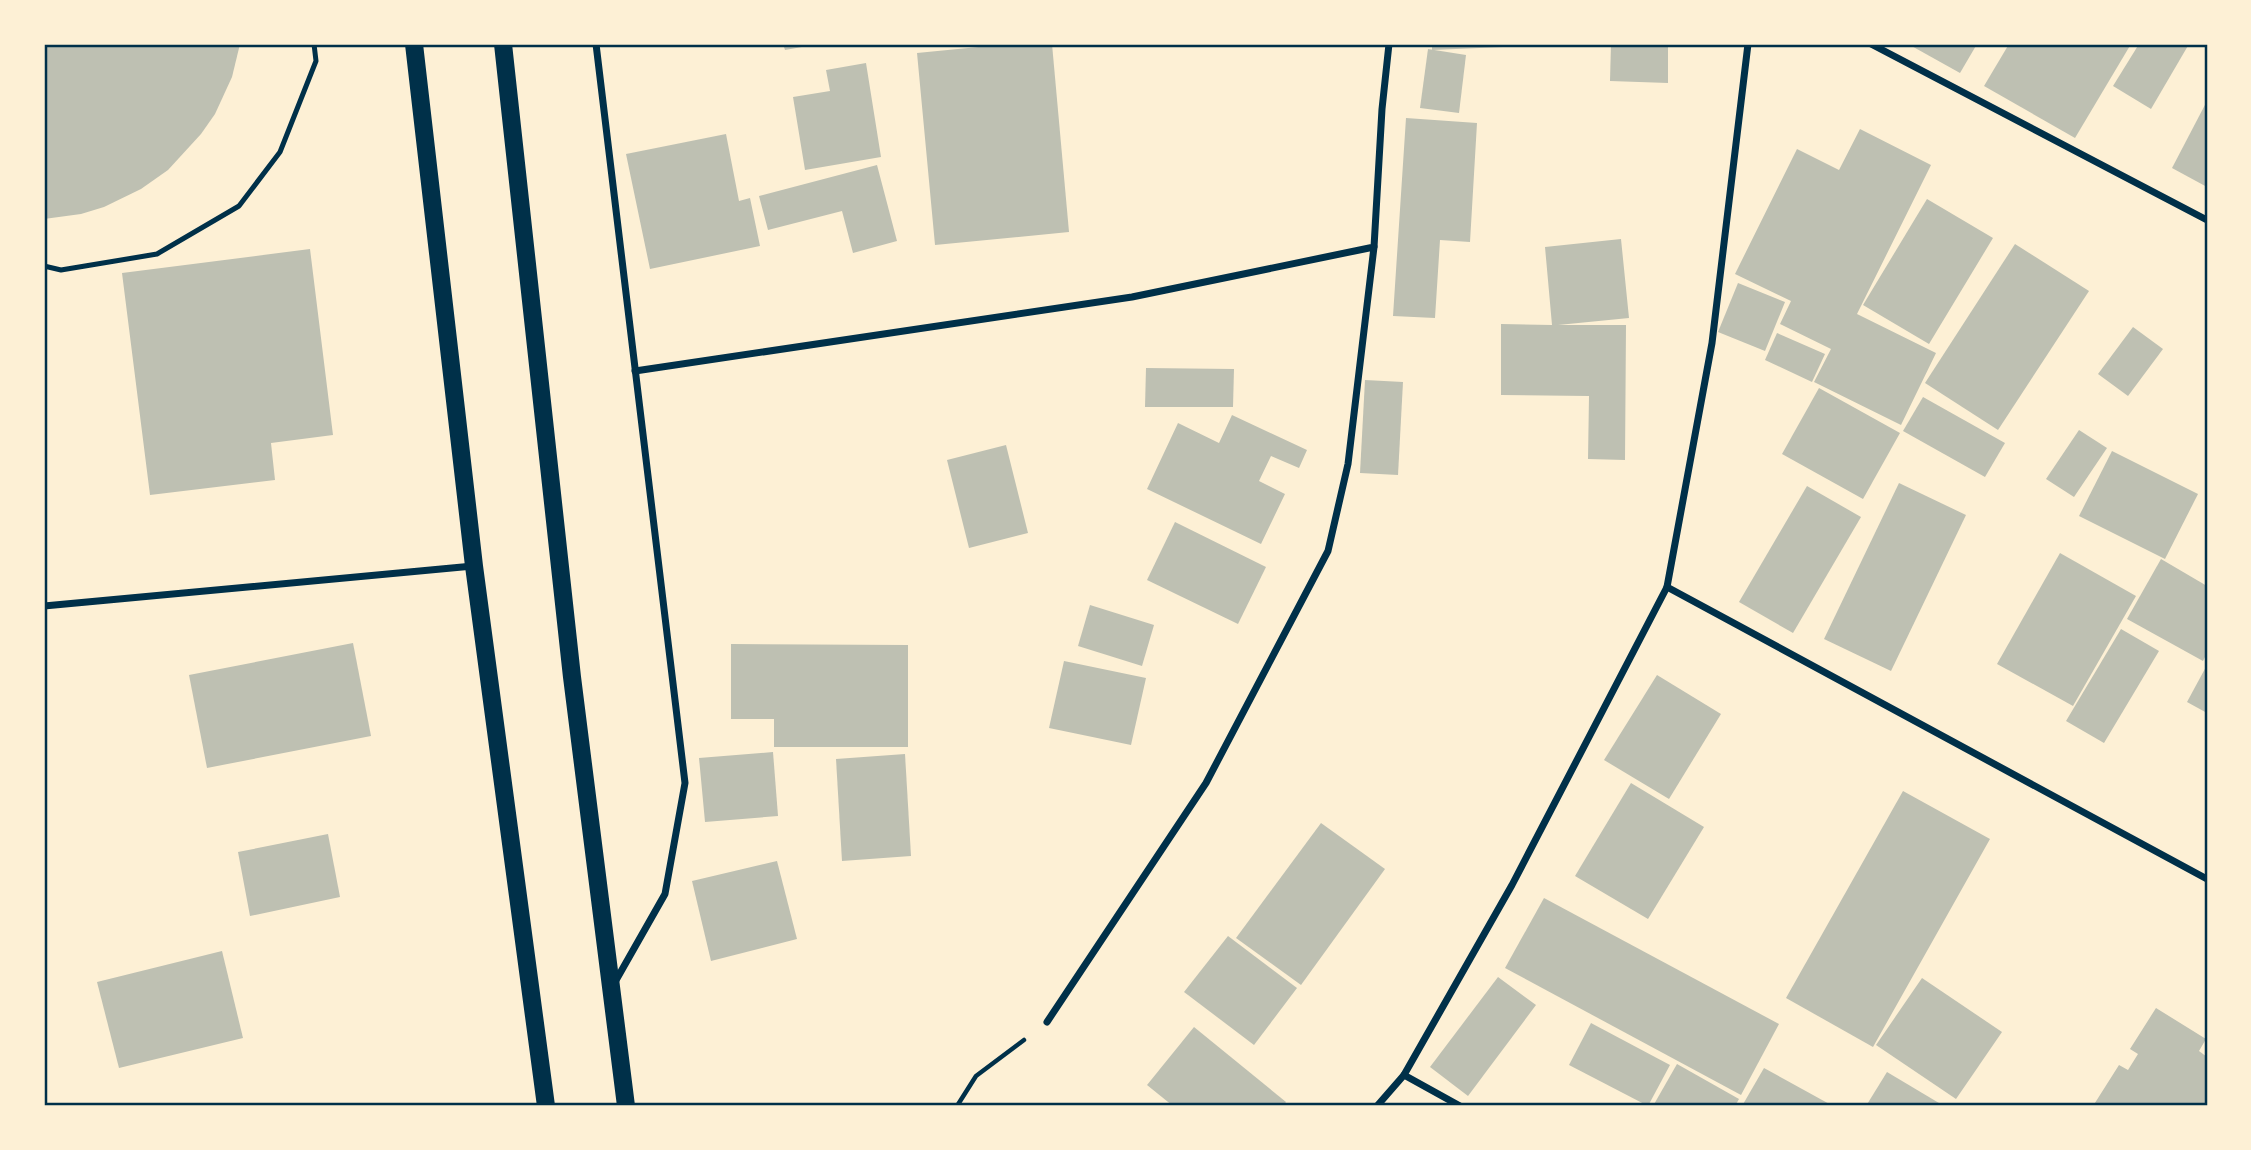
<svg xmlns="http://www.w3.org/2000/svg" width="2251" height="1150" viewBox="0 0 2251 1150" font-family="'Fira Sans',sans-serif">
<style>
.building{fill:#bec0b2}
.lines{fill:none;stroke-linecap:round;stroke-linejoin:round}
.path{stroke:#003049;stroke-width:4.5}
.service{stroke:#003049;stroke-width:5}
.minor{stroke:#003049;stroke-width:7}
.primary{stroke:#003049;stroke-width:18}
.neatline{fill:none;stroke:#003049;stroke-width:2.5}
</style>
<rect width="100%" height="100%" fill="#fdf0d5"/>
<g class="building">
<path d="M 44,44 L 240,44 L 232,77 L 215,114 L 201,134 L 168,170 L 141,189 L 104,207 L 81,214 L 44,219 Z"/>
<path d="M 783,44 L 812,44 L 813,45 L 785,50 Z"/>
<path d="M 1009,44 L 1052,44 L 1069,232 L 935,245 L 917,53 Z"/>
<path d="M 1432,44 L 1503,44 L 1503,47 L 1432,50 Z"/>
<path d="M 1611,44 L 1668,45 L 1668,83 L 1610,81 Z"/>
<path d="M 1908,44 L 1977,44 L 1960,73 Z"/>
<path d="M 2009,44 L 2131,44 L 2075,138 L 1984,86 Z"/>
<path d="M 2139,44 L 2189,44 L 2151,109 L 2113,86 Z"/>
<path d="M 1428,49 L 1466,55 L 1459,113 L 1420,108 Z"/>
<path d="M 866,63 L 881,157 L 805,170 L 793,97 L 830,91 L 826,70 Z"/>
<path d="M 2207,101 L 2207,187 L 2172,168 Z"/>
<path d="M 1406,118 L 1477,123 L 1470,242 L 1440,240 L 1435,318 L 1393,316 Z"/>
<path d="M 1860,129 L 1931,165 L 1857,314 L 1936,353 L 1901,425 L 1814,382 L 1831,349 L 1780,324 L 1791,301 L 1735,274 L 1797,149 L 1839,170 Z"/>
<path d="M 726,134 L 739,201 L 750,198 L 760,246 L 650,269 L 626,154 Z"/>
<path d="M 877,165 L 897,241 L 853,253 L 842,211 L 768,230 L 759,196 Z"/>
<path d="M 1927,199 L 1993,238 L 1929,344 L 1863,305 Z"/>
<path d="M 1621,239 L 1629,318 L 1558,325 L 1626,325 L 1625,460 L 1588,459 L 1589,396 L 1501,395 L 1501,324 L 1552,325 L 1545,247 Z"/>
<path d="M 2015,244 L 2089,291 L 1998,430 L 1925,383 Z"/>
<path d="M 310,249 L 333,435 L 271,443 L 275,480 L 150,495 L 122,273 Z"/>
<path d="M 1738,283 L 1785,302 L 1765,351 L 1718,332 Z"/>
<path d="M 2133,327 L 2163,349 L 2128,396 L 2098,374 Z"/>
<path d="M 1777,333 L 1825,354 L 1812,382 L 1765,360 Z"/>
<path d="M 1146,368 L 1234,369 L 1233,407 L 1145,407 Z"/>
<path d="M 1365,380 L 1403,382 L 1398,475 L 1360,473 Z"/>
<path d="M 1819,388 L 1900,433 L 1863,499 L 1782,454 Z"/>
<path d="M 1923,397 L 2005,443 L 1985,477 L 1903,431 Z"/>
<path d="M 1232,415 L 1307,450 L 1299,468 L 1271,456 L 1259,481 L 1285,494 L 1261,544 L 1147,489 L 1178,423 L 1219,443 Z"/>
<path d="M 2079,430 L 2107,448 L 2074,497 L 2046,479 Z"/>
<path d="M 1006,445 L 1028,533 L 969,548 L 947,460 Z"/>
<path d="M 2112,451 L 2198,494 L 2165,559 L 2079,516 Z"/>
<path d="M 1899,483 L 1966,515 L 1891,671 L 1824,639 Z"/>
<path d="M 1807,486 L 1861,517 L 1793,633 L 1739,602 Z"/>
<path d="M 1175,522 L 1266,567 L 1238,624 L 1147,580 Z"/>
<path d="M 2060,553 L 2136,596 L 2073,706 L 1997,664 Z"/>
<path d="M 2161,559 L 2207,586 L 2207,653 L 2203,661 L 2127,619 Z"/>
<path d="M 1090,605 L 1154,625 L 1142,666 L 1078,646 Z"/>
<path d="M 2121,629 L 2159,651 L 2104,743 L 2066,721 Z"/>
<path d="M 353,643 L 371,736 L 207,768 L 189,675 Z"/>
<path d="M 731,644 L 908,645 L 908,747 L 774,747 L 774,719 L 731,719 Z"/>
<path d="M 1064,661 L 1146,678 L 1131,745 L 1049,728 Z"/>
<path d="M 2207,665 L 2207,713 L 2187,702 Z"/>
<path d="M 1657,675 L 1721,714 L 1669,799 L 1604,760 Z"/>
<path d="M 773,752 L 778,816 L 705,822 L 699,758 Z"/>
<path d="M 905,754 L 911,856 L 842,861 L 836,759 Z"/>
<path d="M 1631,783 L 1704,827 L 1648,919 L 1575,876 Z"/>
<path d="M 1903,791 L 1990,839 L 1873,1047 L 1786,998 Z"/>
<path d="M 1321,823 L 1385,869 L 1301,985 L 1236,938 Z"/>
<path d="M 328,834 L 340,897 L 250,916 L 238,852 Z"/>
<path d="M 777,861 L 797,939 L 711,961 L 692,881 Z"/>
<path d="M 1544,898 L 1779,1024 L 1741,1095 L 1505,968 Z"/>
<path d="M 1228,936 L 1297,988 L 1254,1045 L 1184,992 Z"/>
<path d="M 222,951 L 243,1038 L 119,1068 L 97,982 Z"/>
<path d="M 1498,977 L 1536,1005 L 1468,1096 L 1430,1067 Z"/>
<path d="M 1922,978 L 2002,1032 L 1956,1099 L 1876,1045 Z"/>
<path d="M 2156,1008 L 2206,1039 L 2199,1051 L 2207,1057 L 2207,1106 L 2093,1106 L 2119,1065 L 2128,1070 L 2138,1054 L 2130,1049 Z"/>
<path d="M 1591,1023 L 1670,1065 L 1648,1106 L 1569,1065 Z"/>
<path d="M 1194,1027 L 1286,1102 L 1283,1106 L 1173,1106 L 1147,1085 Z"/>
<path d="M 1677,1064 L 1739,1099 L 1735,1106 L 1653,1106 Z"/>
<path d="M 1764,1068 L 1833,1106 L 1742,1106 Z"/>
<path d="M 1887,1072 L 1944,1106 L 1866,1106 Z"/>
</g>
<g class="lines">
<path class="path" d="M 957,1106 L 976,1076 L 1024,1040"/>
<path class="service" d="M 44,266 L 61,270 L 157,254 L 239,206 L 280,152 L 316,61 L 314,44"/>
<g class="minor">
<path d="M 596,44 L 685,783 L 665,894 L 615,982"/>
<path d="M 1871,44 L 2207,220"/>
<path d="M 635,371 L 1132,297 L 1374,247 L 1382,109 L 1389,44"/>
<path d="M 1667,587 L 2207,879"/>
<path d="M 44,606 L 473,566"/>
<path d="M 1047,1022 L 1206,783 L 1328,551 L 1348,464 L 1374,247"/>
<path d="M 1404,1075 L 1460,1106"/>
<path d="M 1377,1106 L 1404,1075 L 1512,885 L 1667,587 L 1712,343 L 1748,44"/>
</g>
<g class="primary">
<path d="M 414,44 L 474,566 L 546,1106"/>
<path d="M 503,44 L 572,677 L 626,1106"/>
</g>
</g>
<rect width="2251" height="1150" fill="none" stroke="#fdf0d5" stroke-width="91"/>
<rect x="46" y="46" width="2160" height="1058" class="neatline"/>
</svg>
